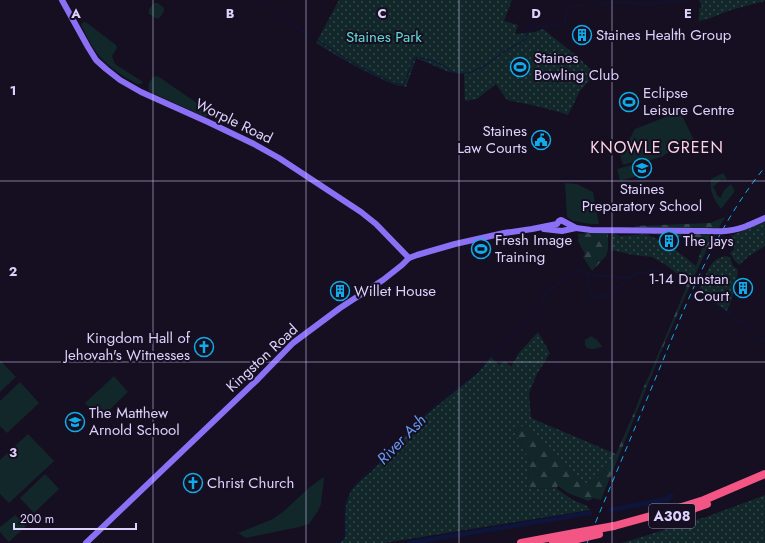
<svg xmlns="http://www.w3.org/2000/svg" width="765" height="543" viewBox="0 0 765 543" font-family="Jost,sans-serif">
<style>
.green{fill:#12272a}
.forest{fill:url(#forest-firs)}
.park{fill:url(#park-dots)}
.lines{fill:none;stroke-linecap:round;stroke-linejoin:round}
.stream{stroke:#0d153c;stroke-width:1}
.canal{stroke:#0d153c;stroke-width:4.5}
.secondary{stroke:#8b70f5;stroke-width:6}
.highway{stroke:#f35584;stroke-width:8}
.rail{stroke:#10ace9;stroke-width:1;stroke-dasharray:6 5;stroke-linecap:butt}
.secondary-bridge{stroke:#8b70f5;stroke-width:6}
.highway-bridge{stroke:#f35584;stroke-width:8}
.grid{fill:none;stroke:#ded2fc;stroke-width:1;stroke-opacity:0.55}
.labels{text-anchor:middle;stroke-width:4;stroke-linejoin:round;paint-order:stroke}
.shield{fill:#150f21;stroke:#a298ba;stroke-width:1}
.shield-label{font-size:14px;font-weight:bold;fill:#ded2fc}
.poi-label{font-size:15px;fill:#ded2fc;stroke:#150f21;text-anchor:start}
.park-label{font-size:15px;fill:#63d6cf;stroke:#150f21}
.street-label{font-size:15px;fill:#ded2fc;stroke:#150f21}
.neighbourhood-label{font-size:16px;letter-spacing:1px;fill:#fcd4e6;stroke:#150f21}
.water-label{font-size:16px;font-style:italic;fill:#6799f4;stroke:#150f21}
.grid-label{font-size:13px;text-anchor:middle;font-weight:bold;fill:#ded2fc;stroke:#150f21;stroke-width:4;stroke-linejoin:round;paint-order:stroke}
</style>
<defs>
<pattern id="forest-firs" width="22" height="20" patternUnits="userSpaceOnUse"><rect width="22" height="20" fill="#12272a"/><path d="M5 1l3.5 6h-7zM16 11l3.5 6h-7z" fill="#34454a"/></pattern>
<pattern id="park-dots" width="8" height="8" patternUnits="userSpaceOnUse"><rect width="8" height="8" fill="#12272a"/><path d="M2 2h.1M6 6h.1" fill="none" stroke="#34454a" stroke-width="1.8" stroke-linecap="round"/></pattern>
</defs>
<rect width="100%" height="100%" fill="#150f21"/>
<g class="green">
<path d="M 154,3 L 158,3 L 164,8 C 164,13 161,17 157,19 L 149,14 L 149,9 Z"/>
<path d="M 84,22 L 87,23 L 116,45 L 117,48 L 112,56 L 115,64 L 143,82 L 141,84 L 137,84 C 121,75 105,65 94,49 C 89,41 85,33 81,24 Z"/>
<path d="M 155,76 L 159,77 L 207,110 L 208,112 L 208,115 L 206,117 L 150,92 C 146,87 150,79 155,76 Z"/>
<path d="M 679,110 L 694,140 L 664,155 L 664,156 L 641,163 L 637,161 L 623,165 L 620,155 L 635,129 L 663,118 Z"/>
<path d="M 638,163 L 641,175 L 620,181 L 617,169 Z"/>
<path d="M 723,173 L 727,179 L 725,181 L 722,179 L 713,187 L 717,193 L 716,194 L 720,198 L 722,196 L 721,195 L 723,193 L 723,192 L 725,190 L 725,189 L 731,184 L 735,191 L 721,209 C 714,200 709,190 711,179 Z"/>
<path d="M 565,183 L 577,184 L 593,192 L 599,224 L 590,224 L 573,221 L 567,217 Z"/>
<path d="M 591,336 L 597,340 L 602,346 L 601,347 C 593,350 583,351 585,340 Z"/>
<path d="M 0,360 L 16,377 L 0,392 Z"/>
<path d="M 114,376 L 128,392 L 100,419 L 85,403 Z"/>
<path d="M 20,382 L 39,403 L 7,433 L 0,426 L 0,401 Z"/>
<path d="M 28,434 L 54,461 L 9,503 L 0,494 L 0,460 Z"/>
<path d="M 45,474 L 59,489 L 34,513 L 20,498 Z"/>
<path d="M 322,478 L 324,478 L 321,504 L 318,511 L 309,524 L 299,527 L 246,538 L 238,533 L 273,519 L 284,511 L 310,487 Z"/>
<path d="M 15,515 L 26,526 L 9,542 L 0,532 L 0,527 Z"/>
</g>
<g class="forest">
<path d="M 725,217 L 708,247 L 692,281 L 661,352 L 601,500 L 593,498 L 589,501 L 570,494 L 558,486 L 556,488 L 527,489 L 530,462 L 515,431 L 524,425 L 575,476 L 587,484 L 596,480 L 616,454 L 636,408 L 644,386 L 649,376 L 686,288 L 687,281 L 696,266 L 705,239 L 658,235 L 655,234 L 635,233 L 635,226 L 710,223 Z"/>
<path d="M 608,232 L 608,249 L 606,256 L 592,271 L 583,257 L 585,254 L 578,241 L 579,237 L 577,234 Z"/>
</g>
<g class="park">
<path d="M 339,0 L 512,0 L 504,21 L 518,25 L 515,34 L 535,32 L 543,29 L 578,57 L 595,74 L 580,91 L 568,115 C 548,108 528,104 507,100 L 496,84 L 477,99 L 465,101 L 464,74 L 449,72 L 416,58 L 406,87 C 391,85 379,77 365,71 C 348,62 332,53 316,43 Z"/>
<path d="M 699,0 L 765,0 L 765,1 L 731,10 L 708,19 L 699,21 C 698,16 700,13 699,8 L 702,7 Z"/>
<path d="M 765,220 L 765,246 L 749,256 L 739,265 L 734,260 L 730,253 L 734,249 L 731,236 Z"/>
<path d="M 612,232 L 620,236 L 646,234 L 657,239 L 677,251 L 696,266 L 687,281 L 684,277 L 676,273 L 666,265 L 652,257 L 634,255 L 611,250 Z"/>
<path d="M 727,256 L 730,258 L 733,266 L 738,270 C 736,284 733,298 727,311 L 708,297 L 700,288 C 708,274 708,258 727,256 Z"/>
<path d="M 538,332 L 550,353 L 537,374 L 529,393 L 531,418 L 616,454 L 596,480 L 587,484 L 575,476 L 523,426 L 515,431 L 530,462 L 527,489 L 556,488 L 571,499 L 587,506 L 590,510 L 384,543 L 340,543 L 345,538 C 345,523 343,506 350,493 C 353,486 367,475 373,470 L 422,418 L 478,373 L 491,357 L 499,365 L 505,361 L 511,367 L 518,354 Z"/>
<path d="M 765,495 L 765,543 L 622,543 L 709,516 Z"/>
</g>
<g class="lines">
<g class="stream">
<path d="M 262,0 L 286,20 L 310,36"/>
<path d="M 598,4 L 619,2 L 647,4 L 685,0"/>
<path d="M 318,40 C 344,59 373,75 403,86 L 414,58 L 415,57 C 424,59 434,60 442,65 C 446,67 450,72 455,73 C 473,78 493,59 507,50 C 514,45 521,43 526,39 L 529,27 L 541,27 L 549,25 L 554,26 L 566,23 L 565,18 L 568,7 L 586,5"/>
<path d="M 588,273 L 596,275 L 629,278"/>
<path d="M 698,292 L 744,324 L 756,335 L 765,341"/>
<path d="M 499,348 L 542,303 L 547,292 L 573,272 L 580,270 L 587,273 C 589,282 587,292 594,299 L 604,296 L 624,283 L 629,278 L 638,273 L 658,270 L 673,280 L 684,286"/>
<path d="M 336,543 L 345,537 L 345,506 L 350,492 L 357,482 L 380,462 L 422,417 L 477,373 L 496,351"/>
</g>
<g class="canal">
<path d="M 611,510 L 668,499 L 671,495"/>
<path d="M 410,543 L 590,513"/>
</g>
<g class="secondary">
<path d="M 62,0 L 88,47 L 96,60 L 106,69 L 120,80 L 141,92 L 208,122 L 254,144 L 279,158 L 361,212 L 376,224 L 409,258"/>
<path d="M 749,225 L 765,218"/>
<path d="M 544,229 L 562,231 L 576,228"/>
<path d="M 86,543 L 258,379 L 293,343 L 340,308 L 383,280 L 402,265 L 409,258 L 417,255 L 455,244 L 504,233 L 532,229 L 557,224 L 559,221 L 561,220 L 576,228 L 591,230 L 696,231"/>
</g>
<g class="highway">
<path d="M 678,514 L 707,504"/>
<path d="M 614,526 L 669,511 L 704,500 L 765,474"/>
<path d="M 521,543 L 575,533"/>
<path d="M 553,543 L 577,539"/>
</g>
<path class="rail" d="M 587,543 C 611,485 635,428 659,370 C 688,299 716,227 765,167"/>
<path class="secondary-bridge" d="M 696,231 C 716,231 731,233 749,225"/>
<g class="highway-bridge">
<path d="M 575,533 L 614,526"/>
<path d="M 577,539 L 599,534"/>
</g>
</g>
<path class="grid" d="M 153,0 L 153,543M 306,0 L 306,543M 459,0 L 459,543M 612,0 L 612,543M 0,181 L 765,181M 0,362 L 765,362"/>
<defs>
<symbol id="building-ring" viewBox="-11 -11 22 22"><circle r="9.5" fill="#150f21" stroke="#10ace9" stroke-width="1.5"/><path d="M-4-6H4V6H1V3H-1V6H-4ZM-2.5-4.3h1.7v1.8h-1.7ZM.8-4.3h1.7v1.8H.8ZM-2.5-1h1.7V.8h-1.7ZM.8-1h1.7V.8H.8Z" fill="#10ace9"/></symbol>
<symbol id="stadium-ring" viewBox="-11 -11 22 22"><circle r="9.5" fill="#150f21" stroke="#10ace9" stroke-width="1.5"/><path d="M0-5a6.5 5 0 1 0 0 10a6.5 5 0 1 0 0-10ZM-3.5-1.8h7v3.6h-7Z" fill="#10ace9"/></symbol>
<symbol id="civic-ring" viewBox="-11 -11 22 22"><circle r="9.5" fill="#150f21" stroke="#10ace9" stroke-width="1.5"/><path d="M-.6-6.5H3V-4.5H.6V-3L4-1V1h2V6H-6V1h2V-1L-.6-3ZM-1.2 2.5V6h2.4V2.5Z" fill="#10ace9"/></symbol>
<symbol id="school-ring" viewBox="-11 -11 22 22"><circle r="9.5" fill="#150f21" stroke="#10ace9" stroke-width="1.5"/><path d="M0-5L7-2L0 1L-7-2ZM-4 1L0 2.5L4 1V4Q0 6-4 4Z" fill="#10ace9"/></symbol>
<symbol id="church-ring" viewBox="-11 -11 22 22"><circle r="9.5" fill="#150f21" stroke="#10ace9" stroke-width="1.5"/><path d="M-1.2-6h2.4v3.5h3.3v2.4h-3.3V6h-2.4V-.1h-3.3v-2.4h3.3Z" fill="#10ace9"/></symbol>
</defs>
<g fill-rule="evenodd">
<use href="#building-ring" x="571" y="24" width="22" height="22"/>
<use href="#stadium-ring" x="509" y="56" width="22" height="22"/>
<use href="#stadium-ring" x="618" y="91" width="22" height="22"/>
<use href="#civic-ring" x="530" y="129" width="22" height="22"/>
<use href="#school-ring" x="631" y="157" width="22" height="22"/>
<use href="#building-ring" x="658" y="230" width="22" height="22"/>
<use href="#stadium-ring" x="470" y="238" width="22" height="22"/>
<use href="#building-ring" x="732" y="277" width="22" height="22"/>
<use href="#building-ring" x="329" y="280" width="22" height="22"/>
<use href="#church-ring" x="193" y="336" width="22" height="22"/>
<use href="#school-ring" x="64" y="411" width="22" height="22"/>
<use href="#church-ring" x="182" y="472" width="22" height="22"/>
</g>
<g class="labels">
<rect class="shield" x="649" y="504" width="46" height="24" rx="3"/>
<g class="shield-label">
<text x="672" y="521">A308</text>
</g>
<g class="poi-label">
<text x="596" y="40">Staines Health Group</text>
<text x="534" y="63">Staines<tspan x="534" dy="17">Bowling Club</tspan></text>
<text x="643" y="98">Eclipse<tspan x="643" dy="17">Leisure Centre</tspan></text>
<text x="527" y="136" text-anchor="end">Staines<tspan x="527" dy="17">Law Courts</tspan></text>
<text x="642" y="194" text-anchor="middle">Staines<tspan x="642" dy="17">Preparatory School</tspan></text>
<text x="495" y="245">Fresh Image<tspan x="495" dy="17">Training</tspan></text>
<text x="683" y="246">The Jays</text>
<text x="729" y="284" text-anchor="end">1-14 Dunstan<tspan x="729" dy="17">Court</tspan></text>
<text x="354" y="296">Willet House</text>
<text x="190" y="343" text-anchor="end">Kingdom Hall of<tspan x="190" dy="17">Jehovah's Witnesses</tspan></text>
<text x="89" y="418">The Matthew<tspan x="89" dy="17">Arnold School</tspan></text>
<text x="207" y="488">Christ Church</text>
</g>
<g class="park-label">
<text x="384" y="42">Staines Park</text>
</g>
<g class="street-label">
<text transform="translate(234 121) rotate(26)" y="5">Worple Road</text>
<text transform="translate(262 358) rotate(-43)" y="5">Kingston Road</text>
</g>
<g class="neighbourhood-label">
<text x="657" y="153">KNOWLE GREEN</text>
</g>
<g class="water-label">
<text transform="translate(401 439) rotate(-46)" y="6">River Ash</text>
</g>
</g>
<g class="grid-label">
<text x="76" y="18">A</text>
<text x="230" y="18">B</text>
<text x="382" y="18">C</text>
<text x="536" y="18">D</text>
<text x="688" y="18">E</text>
<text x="13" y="95">1</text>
<text x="13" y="276">2</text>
<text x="13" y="457">3</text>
</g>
<path d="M14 523v6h122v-6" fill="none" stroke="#ded2fc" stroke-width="2"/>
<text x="20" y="523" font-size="12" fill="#ded2fc" stroke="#150f21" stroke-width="3" paint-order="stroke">200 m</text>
</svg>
